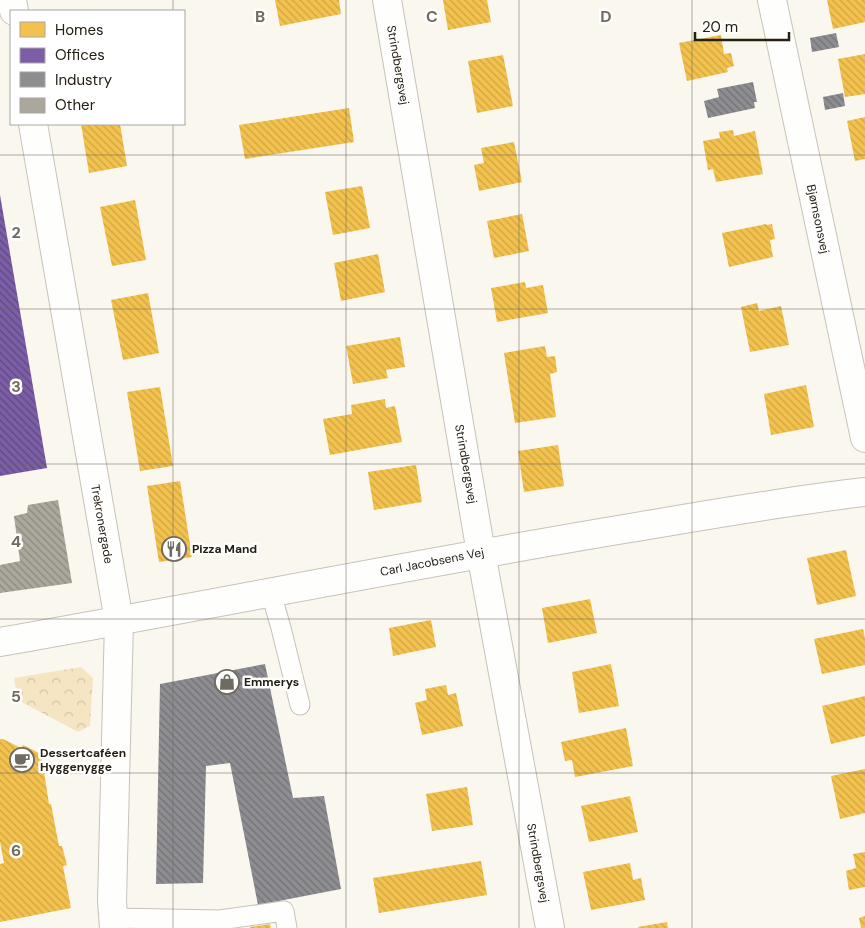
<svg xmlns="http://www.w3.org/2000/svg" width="865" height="928" viewBox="0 0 865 928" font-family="'DM Sans',sans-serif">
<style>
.park{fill:url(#park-crowns)}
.homes{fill:url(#homes-back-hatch)}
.offices{fill:url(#offices-back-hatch)}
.industry{fill:url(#industry-back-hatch)}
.building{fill:url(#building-back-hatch)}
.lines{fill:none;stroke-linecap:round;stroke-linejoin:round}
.service-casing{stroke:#c7c2b9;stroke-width:21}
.minor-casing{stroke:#c7c2b9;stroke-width:30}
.tertiary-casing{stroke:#c7c2b9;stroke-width:30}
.service{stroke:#fefefd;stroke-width:19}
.minor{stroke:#fefefd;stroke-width:28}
.tertiary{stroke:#fefefd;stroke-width:28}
.grid{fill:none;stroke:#706b60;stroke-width:1;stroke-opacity:0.55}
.labels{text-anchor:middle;stroke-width:5;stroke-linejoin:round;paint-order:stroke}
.street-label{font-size:12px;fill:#262013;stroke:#fff}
.poi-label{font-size:12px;font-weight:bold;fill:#262013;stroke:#fff;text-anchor:start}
.grid-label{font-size:16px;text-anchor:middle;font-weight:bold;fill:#706b60;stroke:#fff;stroke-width:5;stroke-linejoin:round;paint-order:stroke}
</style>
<defs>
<pattern id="park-crowns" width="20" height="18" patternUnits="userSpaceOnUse" patternTransform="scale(1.25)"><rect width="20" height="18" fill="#f5e5c2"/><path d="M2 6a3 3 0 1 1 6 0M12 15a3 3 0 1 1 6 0" fill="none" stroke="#d2c4a6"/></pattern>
<pattern id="homes-back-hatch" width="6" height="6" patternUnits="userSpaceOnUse" patternTransform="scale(1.25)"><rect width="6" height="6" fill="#f2c14e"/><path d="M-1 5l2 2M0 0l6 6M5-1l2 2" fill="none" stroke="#cfa643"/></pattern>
<pattern id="offices-back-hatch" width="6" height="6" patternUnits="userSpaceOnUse" patternTransform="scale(1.25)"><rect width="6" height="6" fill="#7b5ea7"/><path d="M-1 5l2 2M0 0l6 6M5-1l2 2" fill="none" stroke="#5f497f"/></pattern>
<pattern id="industry-back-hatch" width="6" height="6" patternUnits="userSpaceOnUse" patternTransform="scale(1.25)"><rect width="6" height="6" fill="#8d8d92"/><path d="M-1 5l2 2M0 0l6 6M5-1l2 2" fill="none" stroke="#737376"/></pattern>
<pattern id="building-back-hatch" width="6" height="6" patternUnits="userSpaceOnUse" patternTransform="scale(1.25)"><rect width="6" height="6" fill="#aba79d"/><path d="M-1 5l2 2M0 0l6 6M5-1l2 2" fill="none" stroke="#8b887f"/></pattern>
</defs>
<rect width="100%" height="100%" fill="#faf7ef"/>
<path class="park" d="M 81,667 L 93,678 L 90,726 L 78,732 L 18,700 L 14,678 Z"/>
<g class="homes">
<path d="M 275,0 L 339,0 L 341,14 L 280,26 Z"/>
<path d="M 443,0 L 487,0 L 491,22 L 448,30 Z"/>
<path d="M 827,0 L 865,0 L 865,22 L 833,29 Z"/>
<path d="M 721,35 L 724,54 L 731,53 L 734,66 L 727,68 L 728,72 L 687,81 L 679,43 Z"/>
<path d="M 865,54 L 865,94 L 845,97 L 838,59 Z"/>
<path d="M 503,55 L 513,106 L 477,113 L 468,61 Z"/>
<path d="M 349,108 L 354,142 L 245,159 L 239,125 Z"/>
<path d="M 865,117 L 865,159 L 855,161 L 847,121 Z"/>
<path d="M 81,124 L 120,124 L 127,166 L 89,173 Z"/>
<path d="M 733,130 L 734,136 L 755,131 L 763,174 L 716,182 L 713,169 L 708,170 L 703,141 L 720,138 L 719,132 Z"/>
<path d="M 514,142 L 522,182 L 479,191 L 474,165 L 484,163 L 481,148 Z"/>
<path d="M 362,186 L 370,228 L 333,235 L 325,192 Z"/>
<path d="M 135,200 L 146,260 L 112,266 L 100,207 Z"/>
<path d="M 522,214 L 529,251 L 494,258 L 487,221 Z"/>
<path d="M 766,224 L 767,225 L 772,224 L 775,239 L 770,240 L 773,257 L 729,267 L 722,233 Z"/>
<path d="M 378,254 L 385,292 L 341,301 L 334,263 Z"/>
<path d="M 525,282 L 526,288 L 543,285 L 548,313 L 497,322 L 491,288 Z"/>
<path d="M 148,293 L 159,353 L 123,360 L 111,300 Z"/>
<path d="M 757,303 L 759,311 L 781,306 L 789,345 L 750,352 L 741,307 Z"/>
<path d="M 400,337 L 405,367 L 386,370 L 388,378 L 353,384 L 346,346 Z"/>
<path d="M 545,346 L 547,357 L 555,356 L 557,372 L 550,374 L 556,417 L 515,423 L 504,353 Z"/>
<path d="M 806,385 L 814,427 L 771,435 L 764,394 Z"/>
<path d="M 160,387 L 173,466 L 140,471 L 127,392 Z"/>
<path d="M 385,399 L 386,408 L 395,406 L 402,442 L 330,455 L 323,419 L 352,414 L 351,405 Z"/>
<path d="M 558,445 L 564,486 L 524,492 L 518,451 Z"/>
<path d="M 416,465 L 422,502 L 374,510 L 368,472 Z"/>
<path d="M 180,481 L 192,557 L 159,562 L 147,486 Z"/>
<path d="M 846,550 L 856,596 L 817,605 L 807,558 Z"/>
<path d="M 590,599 L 597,633 L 548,643 L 542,608 Z"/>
<path d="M 431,620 L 436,647 L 393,656 L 389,628 Z"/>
<path d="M 863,629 L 865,638 L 865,665 L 822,674 L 814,639 Z"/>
<path d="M 611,664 L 619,706 L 579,713 L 572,672 Z"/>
<path d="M 446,685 L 448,695 L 456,693 L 463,726 L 422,735 L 415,703 L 427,700 L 425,689 Z"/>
<path d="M 865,696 L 865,736 L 831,744 L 822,706 Z"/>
<path d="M 626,728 L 633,766 L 575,777 L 572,760 L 565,761 L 561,742 Z"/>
<path d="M 0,739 L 3,739 L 21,748 L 23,745 L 39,753 L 38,757 L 42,759 L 49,804 L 51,804 L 59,846 L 62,846 L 67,865 L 63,866 L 71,908 L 0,922 L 0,864 L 4,863 L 0,842 Z"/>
<path d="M 865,769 L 865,813 L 840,819 L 831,776 Z"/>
<path d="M 467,787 L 473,825 L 432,831 L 426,794 Z"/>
<path d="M 630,796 L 638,832 L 589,842 L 581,806 Z"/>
<path d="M 865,852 L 865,887 L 849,890 L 846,871 L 856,868 L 853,854 Z"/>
<path d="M 481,861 L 487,895 L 379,913 L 373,878 Z"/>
<path d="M 630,863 L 633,880 L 641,878 L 645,900 L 591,910 L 583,872 Z"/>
<path d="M 865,916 L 865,928 L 861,928 L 859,918 Z"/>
<path d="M 667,922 L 668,928 L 638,928 L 638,927 Z"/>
<path d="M 270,924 L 271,928 L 250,928 L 250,927 Z"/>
</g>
<path class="offices" d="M 0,195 L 47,468 L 0,476 Z"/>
<g class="industry">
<path d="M 836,33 L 839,47 L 812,52 L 810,38 Z"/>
<path d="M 753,82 L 757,102 L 754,102 L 755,108 L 708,118 L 704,101 L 719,97 L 717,89 Z"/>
<path d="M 843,93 L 845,106 L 825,110 L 823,97 Z"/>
<path d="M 265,664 L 293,798 L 324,796 L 341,889 L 258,905 L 230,763 L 206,766 L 203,883 L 156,884 L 160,684 Z"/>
</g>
<path class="building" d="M 58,500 L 72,583 L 0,593 L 0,565 L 20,561 L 14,516 L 27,513 L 28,505 Z"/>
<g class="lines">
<defs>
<g id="service">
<path d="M 271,593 L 281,628 L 300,705"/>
<path d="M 113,918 L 220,920 L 284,911 L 287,928"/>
</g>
<g id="minor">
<path d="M 12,0 L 14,11"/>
<path d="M 387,0 L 481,553 L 550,928"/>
<path d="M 772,0 L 865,438"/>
<path d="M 33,124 L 119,621 L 112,901 L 114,928"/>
</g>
<path id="tertiary" d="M 0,642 C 210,605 419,563 630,528 C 708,515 786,501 865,492"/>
</defs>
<use href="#service" class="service-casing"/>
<use href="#minor" class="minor-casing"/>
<use href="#tertiary" class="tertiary-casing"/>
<use href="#service" class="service"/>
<use href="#minor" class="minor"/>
<use href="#tertiary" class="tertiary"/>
</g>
<path class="grid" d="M 173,0 L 173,11M 346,0 L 346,928M 519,0 L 519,928M 692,0 L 692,928M 173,124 L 173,928M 0,155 L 865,155M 0,309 L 865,309M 0,464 L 865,464M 0,619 L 865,619M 0,773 L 865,773"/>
<defs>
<symbol id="restaurant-ring" viewBox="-11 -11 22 22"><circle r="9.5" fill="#fff" stroke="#706b60" stroke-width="1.5"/><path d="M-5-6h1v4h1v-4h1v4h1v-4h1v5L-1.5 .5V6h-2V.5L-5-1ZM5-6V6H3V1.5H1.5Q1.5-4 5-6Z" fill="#706b60"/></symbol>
<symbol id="shop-ring" viewBox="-11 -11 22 22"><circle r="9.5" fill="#fff" stroke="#706b60" stroke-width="1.5"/><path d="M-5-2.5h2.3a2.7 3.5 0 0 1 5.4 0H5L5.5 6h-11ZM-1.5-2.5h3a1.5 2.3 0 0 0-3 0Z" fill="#706b60"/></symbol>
<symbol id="cafe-ring" viewBox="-11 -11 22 22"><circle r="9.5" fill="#fff" stroke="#706b60" stroke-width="1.5"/><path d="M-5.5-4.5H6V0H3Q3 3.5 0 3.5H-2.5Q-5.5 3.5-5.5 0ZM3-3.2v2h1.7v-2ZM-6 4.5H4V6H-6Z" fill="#706b60"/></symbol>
</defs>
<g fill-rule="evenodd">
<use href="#restaurant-ring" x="160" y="535" width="28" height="28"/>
<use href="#shop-ring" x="213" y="668" width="28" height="28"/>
<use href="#cafe-ring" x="8" y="746" width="28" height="28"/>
</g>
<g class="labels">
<g class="street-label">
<text transform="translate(398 65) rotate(80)" y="4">Strindbergsvej</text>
<text transform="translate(818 219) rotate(78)" y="4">Bjørnsonsvej</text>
<text transform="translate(466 464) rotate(80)" y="4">Strindbergsvej</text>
<text transform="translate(102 524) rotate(80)" y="4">Trekronergade</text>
<text transform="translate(432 562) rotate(-11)" y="4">Carl Jacobsens Vej</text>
<text transform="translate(538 863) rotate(80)" y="4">Strindbergsvej</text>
</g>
<g class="poi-label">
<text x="192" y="553">Pizza Mand</text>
<text x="244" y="686">Emmerys</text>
<text x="40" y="757">Dessertcaféen<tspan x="40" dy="14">Hyggenygge</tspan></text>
</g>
</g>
<g class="grid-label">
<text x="260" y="22">B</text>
<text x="432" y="22">C</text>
<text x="606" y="22">D</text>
<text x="16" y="238">2</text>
<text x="16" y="392">3</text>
<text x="16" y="547">4</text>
<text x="16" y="702">5</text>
<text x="16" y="856">6</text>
</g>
<rect x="10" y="10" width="175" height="115" fill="#ffffff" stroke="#a8a6a1"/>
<rect x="20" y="22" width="25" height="15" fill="#f2c14e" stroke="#a8a6a1"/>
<text x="55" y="35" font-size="15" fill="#262013">Homes</text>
<rect x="20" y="48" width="25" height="15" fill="#7b5ea7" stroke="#a8a6a1"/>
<text x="55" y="60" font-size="15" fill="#262013">Offices</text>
<rect x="20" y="72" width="25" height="15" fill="#8d8d92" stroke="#a8a6a1"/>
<text x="55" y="85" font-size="15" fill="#262013">Industry</text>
<rect x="20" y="98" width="25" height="15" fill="#aba79d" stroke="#a8a6a1"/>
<text x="55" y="110" font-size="15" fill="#262013">Other</text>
<path d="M695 32v8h94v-8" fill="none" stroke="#262013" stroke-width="2.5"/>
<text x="702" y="32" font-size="15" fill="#262013" stroke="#ffffff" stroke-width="4" paint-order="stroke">20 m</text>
</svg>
